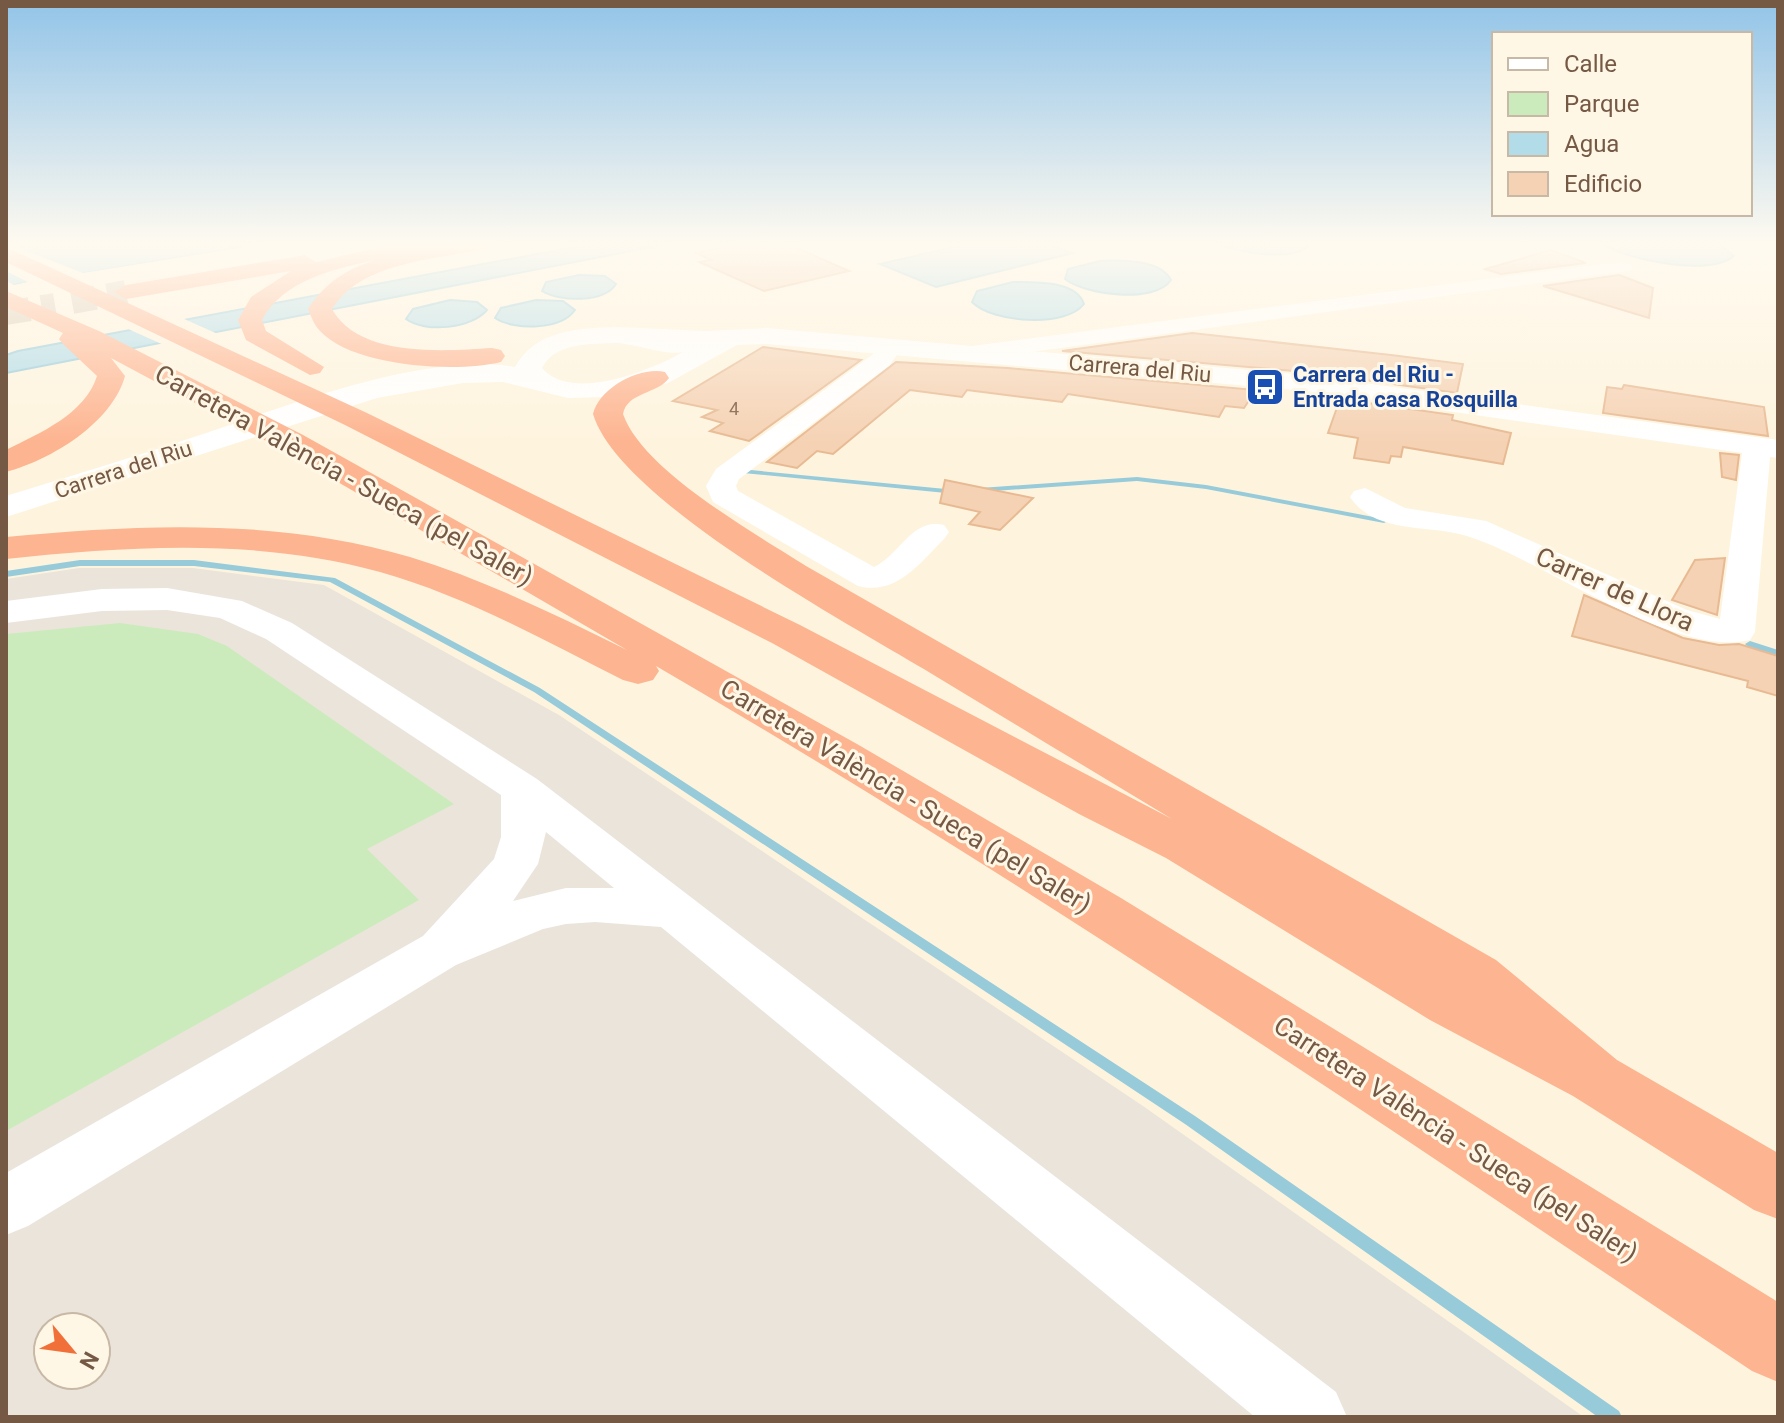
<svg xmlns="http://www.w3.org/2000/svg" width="1784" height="1423" viewBox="0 0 1784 1423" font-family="Roboto,sans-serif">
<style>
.industrial{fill:#ebe4db;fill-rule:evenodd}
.green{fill:#ccebbc}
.water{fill:#b2dce8;stroke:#97cbda;stroke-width:2}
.pier{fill:#fef4de}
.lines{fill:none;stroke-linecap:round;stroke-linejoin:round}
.stream{fill:#97cbda;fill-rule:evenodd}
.building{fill:#f5d2b4;stroke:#e8ba93;stroke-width:2}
.highway-tunnel{stroke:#dccdb8;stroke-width:24;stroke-dasharray:24 12;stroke-linecap:butt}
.street{fill:#fff;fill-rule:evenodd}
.secondary{fill:#fff;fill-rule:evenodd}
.highway{fill:#fdb490;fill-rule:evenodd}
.labels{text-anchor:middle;stroke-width:6;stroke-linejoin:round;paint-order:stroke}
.far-number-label{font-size:18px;fill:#957761}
.far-street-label{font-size:22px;fill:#755945;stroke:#fff7e6}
.far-transit-label{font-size:22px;font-weight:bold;fill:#164399;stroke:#fff7e6;text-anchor:start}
.street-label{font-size:26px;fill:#755945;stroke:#fff7e6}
</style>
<rect width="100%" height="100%" fill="#fef4de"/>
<path class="industrial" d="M 79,568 L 193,568 L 324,585 L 559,715 L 1143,1106 L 1584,1417 L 6,1417 L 6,579 ZM 48,1327 L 96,1327 L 96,1375 L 48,1375 Z"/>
<path class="green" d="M 120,623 L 198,634 L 227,646 L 454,804 L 367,849 L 419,900 L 6,1131 L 6,634 Z"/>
<g class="water">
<path d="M 6,243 L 266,243 L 6,286 Z"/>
<path d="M 596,243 L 672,243 L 6,373 L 6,355 L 18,351 Z"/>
<path d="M 972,243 L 1045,243 L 1073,253 L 936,287 L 880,264 Z"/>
<path d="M 1216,243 L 1312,243 C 1297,263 1237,253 1216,243 Z"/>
<path d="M 1601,243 L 1718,243 L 1734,256 C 1711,277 1625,260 1601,243 Z"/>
<path d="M 1100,261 C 1121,260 1160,259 1171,280 C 1155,304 1085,295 1065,279 L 1068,269 Z"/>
<path d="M 579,275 L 605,276 L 616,284 C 604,303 560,302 542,291 L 546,282 Z"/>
<path d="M 1013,282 C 1033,282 1076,280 1084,304 C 1066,328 992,323 972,302 L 977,291 Z"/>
<path d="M 450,300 L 477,302 L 487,310 C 471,329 425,333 406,319 L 413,309 Z"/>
<path d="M 536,300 L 563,301 L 575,310 C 561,330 515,331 495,318 L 501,308 Z"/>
</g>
<g class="pier">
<path d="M 6,243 L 83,273 L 270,243 L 266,247 L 6,290 L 6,281 L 14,285 L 28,282 L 6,271 Z"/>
<path d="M 182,318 L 220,335 L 166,346 L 126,328 Z"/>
</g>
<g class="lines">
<g class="stream">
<path d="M 740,469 L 956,490 L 960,492 L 956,494 L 743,473 L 739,471 Z"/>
<path d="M 1137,477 L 1206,485 L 1384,519 L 1388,521 L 1384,523 L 1206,489 L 1137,481 L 980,492 L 976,490 L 980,488 Z"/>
<path d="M 80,560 L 194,560 L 335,578 L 540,688 L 1195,1116 L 1619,1411 L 1622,1417 L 1598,1417 L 1185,1124 L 534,692 L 330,582 L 194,566 L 80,566 L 6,577 L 6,571 Z"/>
<path d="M 1750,641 L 1778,650 L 1778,656 L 1747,646 L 1745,644 Z"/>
</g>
</g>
<g class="building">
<path d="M 743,243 L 786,243 L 849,271 L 764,291 L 699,262 L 711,260 L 696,253 Z"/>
<path d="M 1551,250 L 1586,263 L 1501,274 L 1485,269 Z"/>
<path d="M 1619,275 L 1653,288 L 1649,318 L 1543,286 Z"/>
<path d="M 1192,333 L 1391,355 L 1463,364 L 1457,393 L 1306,372 L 1062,351 Z"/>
<path d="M 763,347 L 861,360 L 749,441 L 710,431 L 723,423 L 702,417 L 717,410 L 673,401 Z"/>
<path d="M 896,362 L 1008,368 L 1256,390 L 1244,408 L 1225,406 L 1219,417 L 1068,394 L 1062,402 L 967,390 L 962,397 L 910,390 L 833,454 L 817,451 L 797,468 L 767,462 Z"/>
<path d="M 1624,385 L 1764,407 L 1768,436 L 1603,413 L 1607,387 L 1622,389 Z"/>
<path d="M 1340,399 L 1453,415 L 1452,420 L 1511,433 L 1503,464 L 1403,447 L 1401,457 L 1391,456 L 1389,463 L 1354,458 L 1358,438 L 1328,433 Z"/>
<path d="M 1720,453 L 1739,455 L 1736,480 L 1722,477 Z"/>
<path d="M 945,480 L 1033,498 L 1000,530 L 969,524 L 980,512 L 940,503 Z"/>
<path d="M 1725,558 L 1717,615 L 1672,600 L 1695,560 Z"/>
<path d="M 1584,595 L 1683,638 L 1719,645 L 1739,644 L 1778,656 L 1778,696 L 1747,687 L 1748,681 L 1572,636 Z"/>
</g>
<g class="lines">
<g class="highway-tunnel">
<path d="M 72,302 L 126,292"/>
<path d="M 6,313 L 55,305"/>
</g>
<g class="street">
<path d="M 1623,261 L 1630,263 L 1633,267 L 1630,271 L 964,361 L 952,354 L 964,347 Z"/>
<path d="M 890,340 L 902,347 L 890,365 L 739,479 L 736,486 L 738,491 L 874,567 C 900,555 912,517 944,525 L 949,532 L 944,539 C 920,563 896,596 858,586 L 713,502 L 706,486 L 716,469 L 872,355 L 882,342 Z"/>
<path d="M 1757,438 L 1767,440 L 1771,446 L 1755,632 L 1750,640 C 1674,659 1542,559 1467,536 C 1428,524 1376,535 1350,497 L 1354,491 L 1365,488 L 1405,508 L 1486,521 L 1687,610 L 1720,619 L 1743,446 L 1747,440 Z"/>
<path d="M 167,588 L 242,601 L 292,623 L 537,779 L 1336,1392 L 1347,1417 L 1255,1417 L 661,927 L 595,922 L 566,924 L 543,929 L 456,965 L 28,1226 L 6,1235 L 6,1173 L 423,936 L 494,859 L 501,837 L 501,795 L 266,639 L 220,618 L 167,610 L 102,611 L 6,623 L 6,601 L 102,589 ZM 546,832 L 614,888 L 566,888 L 513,901 L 538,864 Z"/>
</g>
<path class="secondary" d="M 617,327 L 705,331 L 767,328 L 1306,375 L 1778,440 L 1778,458 L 1306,391 L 767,344 L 737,345 L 668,383 L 609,397 L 568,398 L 503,382 L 463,383 L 377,398 L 6,517 L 6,496 C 70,476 134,457 197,436 C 283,407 426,351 515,367 C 535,330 579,328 617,327 ZM 617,343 C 636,344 667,356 683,352 C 652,370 572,403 542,368 C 555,342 592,344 617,343 Z"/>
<g class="highway">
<path d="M 395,243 L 492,243 L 490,248 C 439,260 362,260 332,309 C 359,358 444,351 492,348 L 501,350 L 505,356 L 501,362 C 457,373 353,367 320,331 C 314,325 311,316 308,309 C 325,283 345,270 375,260 C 334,269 283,280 262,320 L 266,331 L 324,367 L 320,373 L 310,375 L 246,340 L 238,320 L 251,297 L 291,271 L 126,299 L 114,292 L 126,285 L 305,255 L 316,262 Z"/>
<path d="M 6,247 L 367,413 L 800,625 L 1172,819 C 1092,771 1012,722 932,674 C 851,625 619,501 593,414 C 599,388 640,366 665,372 L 669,378 C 658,394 627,392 623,414 C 643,471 755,533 806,566 L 1496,960 L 1617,1060 L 1778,1153 L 1778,1219 L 1754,1210 L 1573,1096 L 1430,1020 L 1166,858 L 1079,814 L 772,643 L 345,425 L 6,262 Z"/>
<path d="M 6,291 L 99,331 L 303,435 L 857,744 L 1121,898 L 1778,1302 L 1778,1382 L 1752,1371 C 1390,1130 1032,884 656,666 L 659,671 L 653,680 L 638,684 L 623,680 C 544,640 465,596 380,572 C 258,538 130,546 6,559 L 6,537 C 141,524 278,518 410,557 C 485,580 556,615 627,650 L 281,449 L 111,358 L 125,376 C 112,423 51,460 6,472 L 6,450 C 40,433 85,414 97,376 L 63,344 L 59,339 L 63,333 L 6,307 Z"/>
</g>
</g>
<linearGradient id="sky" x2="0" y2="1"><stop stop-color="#92c4e8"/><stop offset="0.55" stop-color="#fffaf0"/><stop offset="1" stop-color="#fffaf0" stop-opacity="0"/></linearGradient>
<rect width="1784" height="443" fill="url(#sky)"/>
<defs>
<symbol id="bus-square" viewBox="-11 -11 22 22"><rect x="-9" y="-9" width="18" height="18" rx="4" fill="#1a4fb4" stroke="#fff7e6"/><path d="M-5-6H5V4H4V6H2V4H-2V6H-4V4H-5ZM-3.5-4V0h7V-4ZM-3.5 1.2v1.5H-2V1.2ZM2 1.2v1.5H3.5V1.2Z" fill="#fff"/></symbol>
</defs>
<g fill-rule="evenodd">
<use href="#bus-square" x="1243" y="365" width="44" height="44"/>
</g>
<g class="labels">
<g class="far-number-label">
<text x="734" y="415">4</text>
</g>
<g class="far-street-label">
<text transform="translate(1140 368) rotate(5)" y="8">Carrera del Riu</text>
<text transform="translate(123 469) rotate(-18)" y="8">Carrera del Riu</text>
</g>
<g class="far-transit-label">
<text x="1293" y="382">Carrera del Riu -<tspan x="1293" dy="25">Entrada casa Rosquilla</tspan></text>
</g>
<g class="street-label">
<text transform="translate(344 475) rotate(29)" y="9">Carretera València - Sueca (pel Saler)</text>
<text transform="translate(1615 589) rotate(24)" y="9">Carrer de Llora</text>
<text transform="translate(906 796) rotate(31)" y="9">Carretera València - Sueca (pel Saler)</text>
<text transform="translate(1456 1139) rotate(33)" y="9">Carretera València - Sueca (pel Saler)</text>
</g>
</g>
<rect width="1784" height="1423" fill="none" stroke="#755945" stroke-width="16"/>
<rect x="1492" y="32" width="260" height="184" fill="#fff7e6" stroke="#c8b8a6" stroke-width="2"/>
<rect x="1508" y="58" width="40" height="12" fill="#ffffff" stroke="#c8b8a6" stroke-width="2"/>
<text x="1564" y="72" font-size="24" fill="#755945">Calle</text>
<rect x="1508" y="92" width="40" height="24" fill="#ccebbc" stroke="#c8b8a6" stroke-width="2"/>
<text x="1564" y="112" font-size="24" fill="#755945">Parque</text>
<rect x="1508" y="132" width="40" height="24" fill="#b2dce8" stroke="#c8b8a6" stroke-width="2"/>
<text x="1564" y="152" font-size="24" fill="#755945">Agua</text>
<rect x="1508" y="172" width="40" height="24" fill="#f5d2b4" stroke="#c8b8a6" stroke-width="2"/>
<text x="1564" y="192" font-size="24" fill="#755945">Edificio</text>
<g transform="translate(72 1351) rotate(119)"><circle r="38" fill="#fff7e6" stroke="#c8b8a6" stroke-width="2"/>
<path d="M0-6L14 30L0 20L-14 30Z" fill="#f1703a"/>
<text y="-12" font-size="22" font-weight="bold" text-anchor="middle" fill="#755945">N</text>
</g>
</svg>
